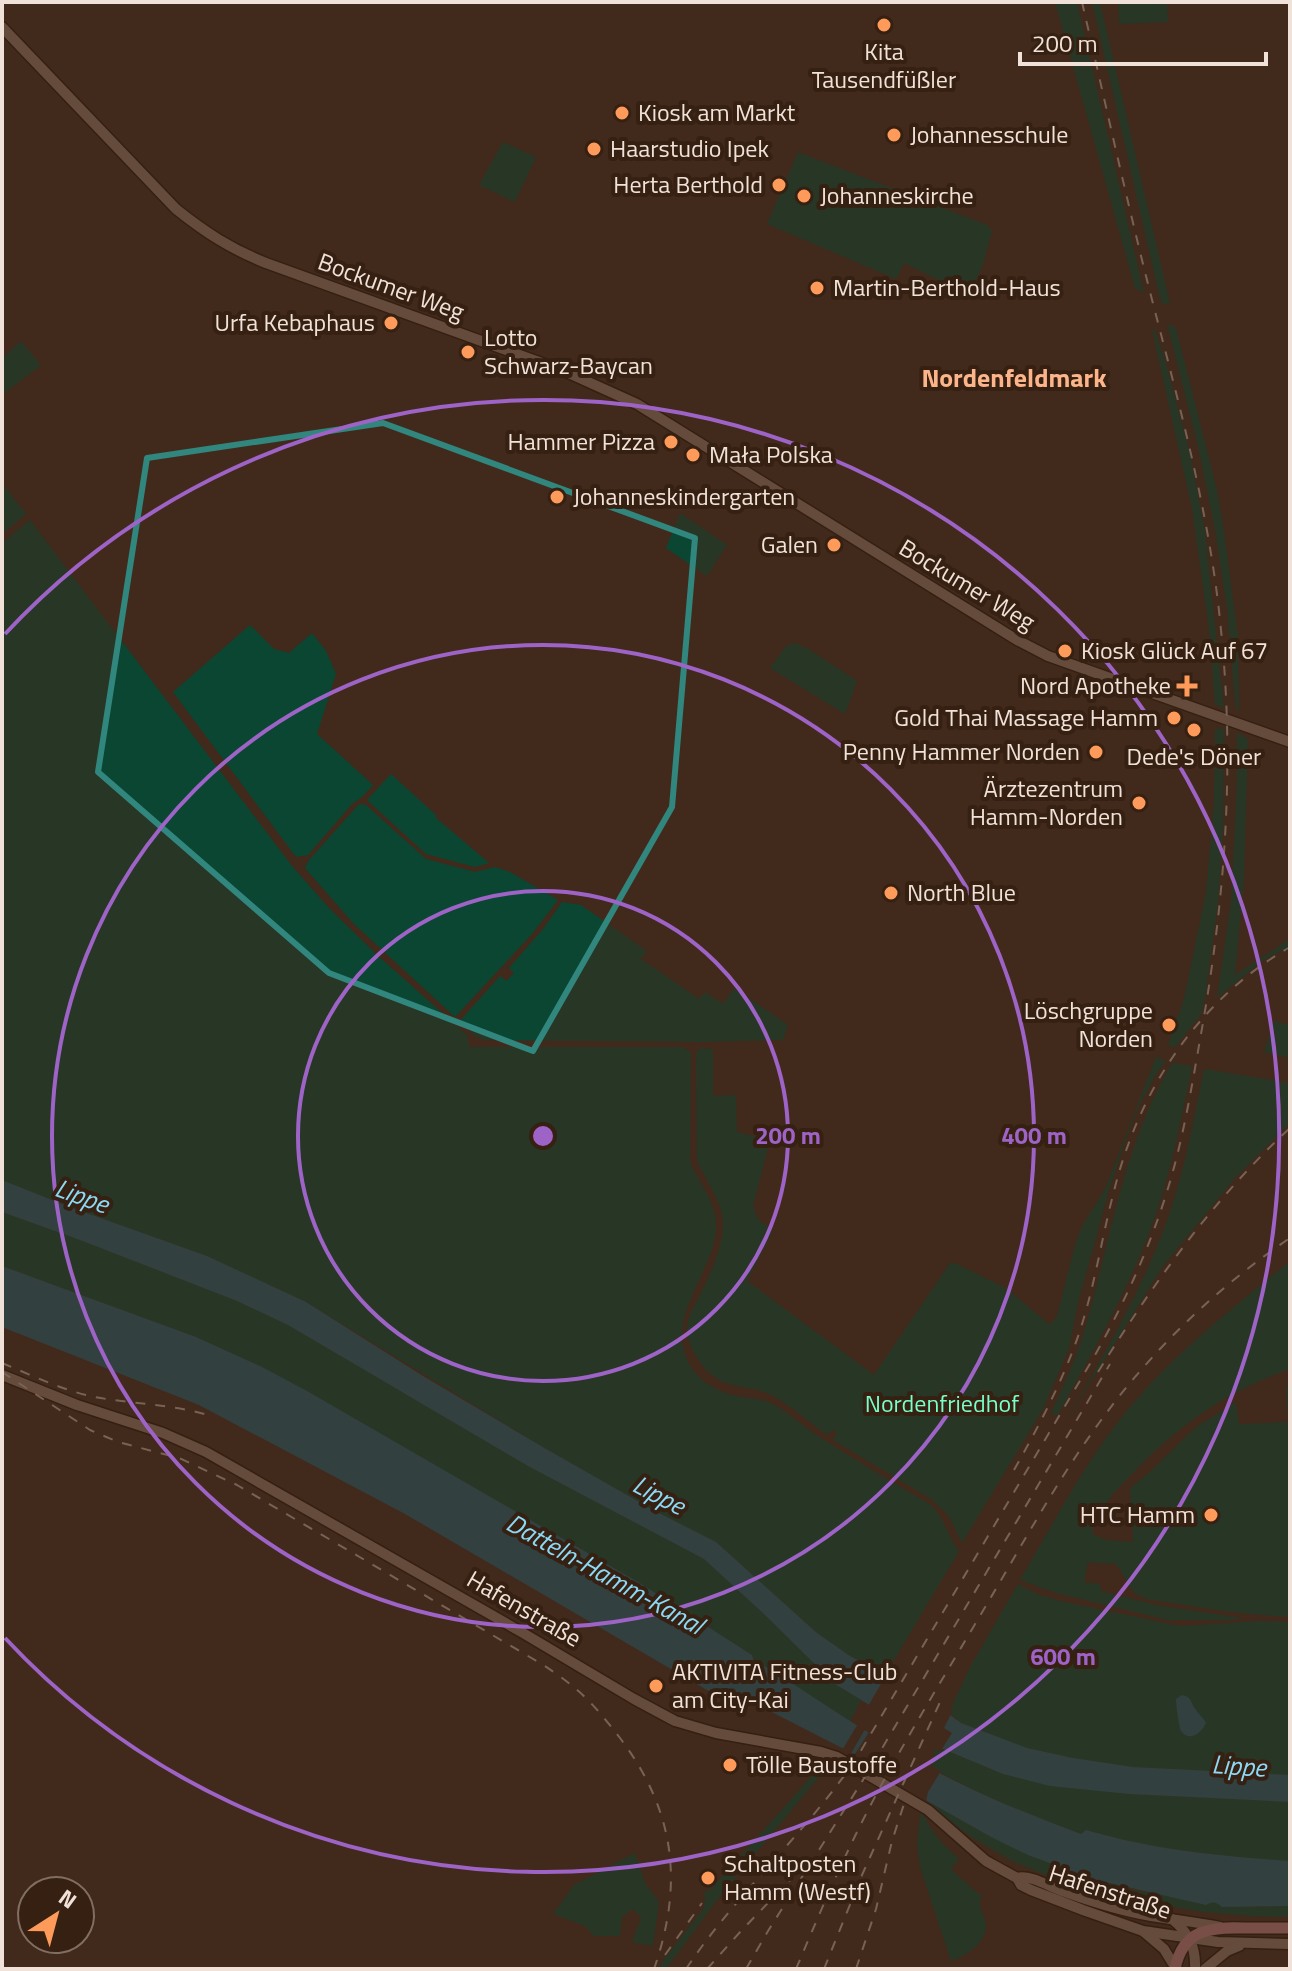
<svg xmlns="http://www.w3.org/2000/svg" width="1292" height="1971" viewBox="0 0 1292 1971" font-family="'Titillium Web',sans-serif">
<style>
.green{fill:#0a4632}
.water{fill:#205b6e}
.pier{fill:#412a1c}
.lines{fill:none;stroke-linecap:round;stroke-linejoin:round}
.secondary-casing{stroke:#261205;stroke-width:13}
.primary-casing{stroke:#261205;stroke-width:14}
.secondary{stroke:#8e7363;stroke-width:10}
.primary{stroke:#ba7a7c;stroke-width:11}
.rail{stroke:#b9a79c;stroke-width:2;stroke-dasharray:10 10;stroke-linecap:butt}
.marked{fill:none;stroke:#31867e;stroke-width:6;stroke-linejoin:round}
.ring{fill:none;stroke:#9e63c7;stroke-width:4}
.poi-dot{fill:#ff9b5a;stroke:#362012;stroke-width:3}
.labels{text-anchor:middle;stroke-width:8;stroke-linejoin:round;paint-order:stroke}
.poi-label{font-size:24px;fill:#f1e2d9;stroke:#362012;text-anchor:start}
.street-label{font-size:24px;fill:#f1e2d9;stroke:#362012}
.park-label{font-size:24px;fill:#77ffc9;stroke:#362012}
.neighbourhood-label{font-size:26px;font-weight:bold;fill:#fcb58b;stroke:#362012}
.water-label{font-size:26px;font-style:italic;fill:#8cd9f5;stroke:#362012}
.centre{fill:#9e63c7;stroke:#362012;stroke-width:4}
.ring-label{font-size:24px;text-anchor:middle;font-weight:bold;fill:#9e63c7;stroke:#362012;stroke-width:8;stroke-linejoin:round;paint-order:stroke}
</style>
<rect width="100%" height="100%" fill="#412a1c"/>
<g class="green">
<path d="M 1055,2 L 1077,2 L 1144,293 L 1135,288 Z"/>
<path d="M 1092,2 L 1100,2 L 1170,303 L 1162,304 L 1158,290 Z"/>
<path d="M 1118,2 L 1167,2 L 1168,22 L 1119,24 Z"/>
<path d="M 503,142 L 536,157 L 515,202 L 479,185 Z"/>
<path d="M 798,152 L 987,225 L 992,231 L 983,264 L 970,295 L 904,263 L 896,279 L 767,224 Z"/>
<path d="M 1167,323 L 1176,328 L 1217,490 L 1224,531 L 1238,637 L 1239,708 L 1236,711 L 1227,609 L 1215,530 L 1199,451 Z"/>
<path d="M 1154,329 L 1165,360 L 1190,454 L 1205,532 L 1224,708 L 1215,704 L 1208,622 L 1192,509 L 1152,330 Z"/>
<path d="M 21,341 L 41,365 L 2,395 L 2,358 Z"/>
<path d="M 2,483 L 26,514 L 2,534 Z"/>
<path d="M 680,513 L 727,545 L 707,576 L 666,548 Z"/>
<path d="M 30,520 L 292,866 L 329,908 L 377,955 L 467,1035 L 469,1047 L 682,1047 L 691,1052 L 690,1161 C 697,1180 711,1195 715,1216 C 722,1252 688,1289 683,1325 C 680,1340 684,1359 694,1371 C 705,1386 724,1394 741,1397 C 751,1398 762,1399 771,1403 C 789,1412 804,1428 821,1438 C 857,1461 894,1483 931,1505 C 945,1519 947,1535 959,1551 L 885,1675 L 850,1656 L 817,1633 L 716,1542 L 655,1511 L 541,1446 L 306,1302 L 207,1256 L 67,1206 L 2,1180 L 2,543 Z"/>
<path d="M 250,625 L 274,649 L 289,653 L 312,633 L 326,651 L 336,674 L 317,734 L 373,785 L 363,796 L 352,804 L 308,855 L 296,857 L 173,692 Z"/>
<path d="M 795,643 L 807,648 L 857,681 L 845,714 L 770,668 L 786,646 Z"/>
<path d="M 1224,728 L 1223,830 L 1218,902 L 1206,991 L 1202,1013 L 1175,1047 L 1168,1045 L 1184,999 L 1206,892 L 1214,803 L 1215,729 Z"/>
<path d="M 1237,732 L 1248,739 L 1244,881 L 1235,975 L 1290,939 L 1290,946 L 1262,961 L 1217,998 L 1231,901 L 1237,783 Z"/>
<path d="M 391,774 L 437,816 L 436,818 L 489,863 L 475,867 L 426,854 L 367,800 Z"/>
<path d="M 359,804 L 366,805 L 426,859 L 475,872 L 495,867 L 510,872 L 558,900 L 532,934 L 455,1017 L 354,924 L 305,868 L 309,860 Z"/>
<path d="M 562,902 L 581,905 L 647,951 L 641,959 L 699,999 L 705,992 L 723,1004 L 734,988 L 788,1025 L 783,1040 L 700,1042 L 484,1040 L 475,1036 L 459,1022 L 500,976 L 506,981 L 514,973 L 509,968 L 543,929 Z"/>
<path d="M 1274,1021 L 1290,1025 L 1290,1058 L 1264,1052 Z"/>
<path d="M 700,1048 L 713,1049 L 713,1096 L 736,1095 L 737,1132 L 770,1140 L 753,1206 L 758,1219 L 773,1231 L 747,1281 L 874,1375 L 950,1263 L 955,1263 L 1006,1288 L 1050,1325 L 1057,1316 L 1075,1245 L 1082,1226 L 1105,1189 L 1156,1057 L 1166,1061 L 1156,1074 L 1137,1110 L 1125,1142 L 1109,1190 L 1078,1303 L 1069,1348 L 1043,1409 L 962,1543 L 948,1515 L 931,1499 L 833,1440 L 837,1432 L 833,1430 L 827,1435 C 812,1424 784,1400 767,1393 C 749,1386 731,1388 715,1377 C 708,1373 703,1366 698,1359 C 693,1351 688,1342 687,1331 C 686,1317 696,1304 702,1291 C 711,1273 722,1248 723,1227 C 725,1204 705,1181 697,1160 L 696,1053 Z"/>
<path d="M 1172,1063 L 1192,1066 C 1181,1120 1170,1177 1151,1228 C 1126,1294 1091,1355 1057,1416 L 1051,1413 C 1065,1383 1078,1354 1087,1322 C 1112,1233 1124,1145 1172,1063 Z"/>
<path d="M 1204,1069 L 1290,1083 L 1290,1123 L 1235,1178 L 1163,1266 L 1066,1421 C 1104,1354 1145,1286 1170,1212 C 1186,1166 1194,1117 1204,1069 Z"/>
<path d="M 2,1212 L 80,1240 L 237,1301 L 288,1325 L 528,1466 L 704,1559 L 764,1614 L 835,1684 L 861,1700 L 850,1722 L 769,1668 L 753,1662 L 752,1655 L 721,1635 L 262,1367 L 196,1337 L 2,1266 Z"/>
<path d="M 1290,1261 L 1290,1369 C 1229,1390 1178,1425 1134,1472 C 1126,1481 1116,1489 1109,1499 C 1102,1509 1097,1522 1091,1533 L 1105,1540 L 1133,1542 L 1130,1488 L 1150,1472 L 1196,1427 L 1236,1402 L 1239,1424 L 1288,1422 L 1286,1387 L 1290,1386 L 1290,1617 C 1251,1615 1212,1610 1173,1603 C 1162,1601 1147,1601 1138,1595 C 1125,1587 1125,1570 1112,1562 L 1111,1564 L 1088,1562 L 1084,1582 L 1100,1584 L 1101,1591 L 1161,1606 L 1244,1618 L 1227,1620 L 1168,1620 L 1056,1593 L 1020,1580 C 1056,1519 1089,1454 1136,1400 C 1181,1348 1237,1305 1290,1261 Z"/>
<path d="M 1018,1584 L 1039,1595 L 1065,1602 L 1180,1626 L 1259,1621 L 1290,1622 L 1290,1775 L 1133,1767 L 1073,1758 L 1027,1748 L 1003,1739 L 961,1723 L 949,1712 L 970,1667 Z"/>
<path d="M 936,1746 L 1003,1774 L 1129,1794 L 1290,1802 L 1290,1861 C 1218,1856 1156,1850 1086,1830 L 1082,1834 C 1030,1815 978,1795 931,1767 Z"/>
<path d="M 818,1769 L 824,1771 L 717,1900 L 666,1969 L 659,1969 L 662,1962 L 704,1908 L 705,1890 L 709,1891 Z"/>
<path d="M 929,1802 L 991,1837 L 1064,1869 L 1132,1890 L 1217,1903 L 1222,1907 L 1290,1906 L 1290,1917 L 1251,1916 L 1204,1912 L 1146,1902 L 1133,1903 L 1116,1900 L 1070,1885 L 1012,1861 L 971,1837 L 928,1804 Z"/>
<path d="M 921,1809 C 929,1830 943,1845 959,1859 L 951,1869 L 977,1893 L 982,1895 C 976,1910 986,1914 986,1926 C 985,1944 966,1956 951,1961 L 920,1867 L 917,1844 Z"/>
<path d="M 635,1853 L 645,1883 L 659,1902 L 653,1946 L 632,1942 L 641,1918 L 633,1909 L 622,1917 L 620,1936 L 594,1936 L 585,1926 L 553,1914 L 574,1885 Z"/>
</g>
<g class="water">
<path d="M 2,1180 L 67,1206 L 207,1256 L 306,1302 L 423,1376 L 541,1446 L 655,1511 L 716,1542 L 817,1633 L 850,1656 L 918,1691 L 961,1723 L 1027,1748 L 1073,1758 L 1133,1767 L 1290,1775 L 1290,1802 L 1129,1794 L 1050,1786 L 1003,1774 L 936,1746 L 835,1684 L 764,1614 L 704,1559 L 528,1466 L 288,1325 L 237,1301 L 80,1240 L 2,1212 Z"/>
<path d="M 2,1266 L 196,1337 L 262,1367 L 307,1391 L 638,1582 L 752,1655 L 754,1662 L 769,1668 C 830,1708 891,1750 957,1782 C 997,1802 1039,1818 1081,1834 L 1086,1830 C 1156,1850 1218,1856 1290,1861 L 1290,1906 L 1222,1907 C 1216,1902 1213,1901 1206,1905 L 1096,1880 L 1028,1855 L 991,1837 L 929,1802 L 842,1748 L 754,1703 L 723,1691 L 719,1697 L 405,1514 L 199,1405 L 2,1327 Z"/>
<path d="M 1182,1695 C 1192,1697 1190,1702 1196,1710 C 1199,1715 1203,1717 1206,1723 C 1202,1732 1190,1743 1181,1731 C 1179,1727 1176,1705 1176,1699 Z"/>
</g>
<g class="pier">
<path d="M 888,1672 L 920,1687 L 953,1710 L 944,1728 L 952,1733 L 940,1752 L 867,1708 Z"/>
<path d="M 859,1722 L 867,1726 L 850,1755 L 853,1757 L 871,1729 L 933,1764 L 933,1767 L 941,1771 L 928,1792 L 926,1801 L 929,1803 L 928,1806 L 841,1752 Z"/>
</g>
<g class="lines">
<defs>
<g id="secondary">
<path d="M 2,27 L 176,209 C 206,233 231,249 266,263 L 564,371 L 637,404 L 1017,640 L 1048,656 L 1290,742"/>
<path d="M 2,1375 L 77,1405 L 163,1433 L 206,1452 L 523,1633 L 634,1699 L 675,1721 L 716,1733 L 821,1752 L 837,1757 L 928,1810 L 986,1861 L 1017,1878 L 1021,1885 L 1031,1890 L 1083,1910 L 1143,1931 L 1218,1942 L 1290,1944"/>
<path d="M 1017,1878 C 1031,1874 1051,1888 1065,1892 C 1093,1902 1121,1911 1151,1916 C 1174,1920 1197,1922 1220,1927"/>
<path d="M 1172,1919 C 1189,1933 1196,1947 1195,1969"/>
<path d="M 1144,1932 L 1164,1949 L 1175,1967"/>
<path d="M 1205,1969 L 1227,1951 L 1239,1946"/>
</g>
<path id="primary" d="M 1175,1969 C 1183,1929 1210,1927 1244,1928 C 1259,1928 1275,1928 1290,1928"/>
</defs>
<use href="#secondary" class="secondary-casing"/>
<use href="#primary" class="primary-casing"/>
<use href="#secondary" class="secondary"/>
<use href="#primary" class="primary"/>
<g class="rail">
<path d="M 2,1363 C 31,1375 60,1389 90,1396 C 133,1405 172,1403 214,1417"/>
<path d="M 2,1372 L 90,1430 L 118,1442 L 179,1458 L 237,1485 L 540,1663 C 578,1687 593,1703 620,1738 C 675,1811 684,1883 654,1969"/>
<path d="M 1098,1372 C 1153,1284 1213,1199 1290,1128"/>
<path d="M 1014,1470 C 1036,1431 1057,1392 1073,1350 C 1093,1299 1100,1244 1114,1191 C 1139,1090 1198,1000 1290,947"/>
<path d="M 665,1955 L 702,1903"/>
<path d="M 686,1969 C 736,1894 805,1834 856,1759 L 1094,1357 C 1125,1302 1151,1245 1169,1185 C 1184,1135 1192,1085 1201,1034 C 1225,900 1235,766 1221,630 C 1210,513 1178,401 1149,288 C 1125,193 1104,97 1082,2"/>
<path d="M 707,1969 L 741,1931 L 792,1878"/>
<path d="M 746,1969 L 768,1931 L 868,1772 L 1110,1364"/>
<path d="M 796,1969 C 818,1917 840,1865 866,1814 C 902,1744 944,1677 984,1609 C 1021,1547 1056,1482 1099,1423 C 1151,1351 1216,1288 1290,1238"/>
<path d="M 824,1969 L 862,1875 L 940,1702"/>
<path d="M 856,1969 L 876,1909 L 892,1841 L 904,1804"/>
</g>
</g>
<path d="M0 0H1292V1971H0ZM 383,423 L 695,538 L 672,807 L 533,1051 L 329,973 L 98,772 L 147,458 Z" fill="#412a1c" fill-opacity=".55" fill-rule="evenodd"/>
<path class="marked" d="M 383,423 L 695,538 L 672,807 L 533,1051 L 329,973 L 98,772 L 147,458 Z"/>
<g class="ring">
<circle cx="543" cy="1136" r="245"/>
<circle cx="543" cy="1136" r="491"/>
<path d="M5 634A736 736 0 1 1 5 1638"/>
</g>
<g class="poi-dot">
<circle cx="884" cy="25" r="8"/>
<circle cx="622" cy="113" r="8"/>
<circle cx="894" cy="135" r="8"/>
<circle cx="594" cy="149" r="8"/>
<circle cx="779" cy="185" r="8"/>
<circle cx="804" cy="196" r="8"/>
<circle cx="817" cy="288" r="8"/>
<circle cx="391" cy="323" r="8"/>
<circle cx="468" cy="352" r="8"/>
<circle cx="671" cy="442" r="8"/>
<circle cx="693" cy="455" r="8"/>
<circle cx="557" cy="497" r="8"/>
<circle cx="834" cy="545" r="8"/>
<circle cx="1065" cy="651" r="8"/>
<path d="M1183 674h8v8h8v8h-8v8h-8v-8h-8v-8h8z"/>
<circle cx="1174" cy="718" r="8"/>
<circle cx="1194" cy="730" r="8"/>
<circle cx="1096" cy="752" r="8"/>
<circle cx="1139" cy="803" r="8"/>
<circle cx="891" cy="893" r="8"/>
<circle cx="1169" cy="1025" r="8"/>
<circle cx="1211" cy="1515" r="8"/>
<circle cx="656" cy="1686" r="8"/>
<circle cx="730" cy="1765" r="8"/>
<circle cx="708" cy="1878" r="8"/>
</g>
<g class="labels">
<g class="poi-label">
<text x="884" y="60" text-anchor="middle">Kita<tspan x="884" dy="28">Tausendfüßler</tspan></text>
<text x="638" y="121">Kiosk am Markt</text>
<text x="910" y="143">Johannesschule</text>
<text x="610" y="157">Haarstudio Ipek</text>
<text x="763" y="193" text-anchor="end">Herta Berthold</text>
<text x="820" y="204">Johanneskirche</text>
<text x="833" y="296">Martin-Berthold-Haus</text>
<text x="375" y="331" text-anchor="end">Urfa Kebaphaus</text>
<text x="484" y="346">Lotto<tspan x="484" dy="28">Schwarz-Baycan</tspan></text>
<text x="655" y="450" text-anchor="end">Hammer Pizza</text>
<text x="709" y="463">Mała Polska</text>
<text x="573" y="505">Johanneskindergarten</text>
<text x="818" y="553" text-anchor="end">Galen</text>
<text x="1081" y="659">Kiosk Glück Auf 67</text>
<text x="1171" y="694" text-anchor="end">Nord Apotheke</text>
<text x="1158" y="726" text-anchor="end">Gold Thai Massage Hamm</text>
<text x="1080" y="760" text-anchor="end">Penny Hammer Norden</text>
<text x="1194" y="765" text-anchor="middle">Dede's Döner</text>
<text x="1123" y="797" text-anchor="end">Ärztezentrum<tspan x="1123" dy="28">Hamm-Norden</tspan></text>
<text x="907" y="901">North Blue</text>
<text x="1153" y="1019" text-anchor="end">Löschgruppe<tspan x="1153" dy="28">Norden</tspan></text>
<text x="1195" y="1523" text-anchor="end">HTC Hamm</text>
<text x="672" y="1680">AKTIVITA Fitness-Club<tspan x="672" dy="28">am City-Kai</tspan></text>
<text x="746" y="1773">Tölle Baustoffe</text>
<text x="724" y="1872">Schaltposten<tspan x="724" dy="28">Hamm (Westf)</tspan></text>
</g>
<g class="street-label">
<text transform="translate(391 287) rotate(20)" y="8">Bockumer Weg</text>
<text transform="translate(967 585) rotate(31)" y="8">Bockumer Weg</text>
<text transform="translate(524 1609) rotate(30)" y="8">Hafenstraße</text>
<text transform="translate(1110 1892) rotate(18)" y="8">Hafenstraße</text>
</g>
<g class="park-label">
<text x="942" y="1412">Nordenfriedhof</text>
</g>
<g class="neighbourhood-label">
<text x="1014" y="387">Nordenfeldmark</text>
</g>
<g class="water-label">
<text transform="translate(82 1196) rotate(20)" y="9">Lippe</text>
<text transform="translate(659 1495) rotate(28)" y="9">Lippe</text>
<text transform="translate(605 1574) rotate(29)" y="9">Datteln-Hamm-Kanal</text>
<text transform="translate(1239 1766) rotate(4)" y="9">Lippe</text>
</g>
</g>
<circle cx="543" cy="1136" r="12" class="centre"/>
<g class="ring-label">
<text x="788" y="1144">200 m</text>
<text x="1034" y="1144">400 m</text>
<text x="1063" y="1665">600 m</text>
</g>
<rect width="1292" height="1971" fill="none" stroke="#f1e2d9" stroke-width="8"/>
<g transform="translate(56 1915) rotate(36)"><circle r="38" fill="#362012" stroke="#816e62" stroke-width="2"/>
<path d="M0-6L14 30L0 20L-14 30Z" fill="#ff9b5a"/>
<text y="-12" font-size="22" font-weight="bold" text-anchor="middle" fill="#f1e2d9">N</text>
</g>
<path d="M1020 52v12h246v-12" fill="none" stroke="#f1e2d9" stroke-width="4"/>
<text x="1032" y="52" font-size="24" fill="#f1e2d9" stroke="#362012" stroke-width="6" paint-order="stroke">200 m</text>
</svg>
